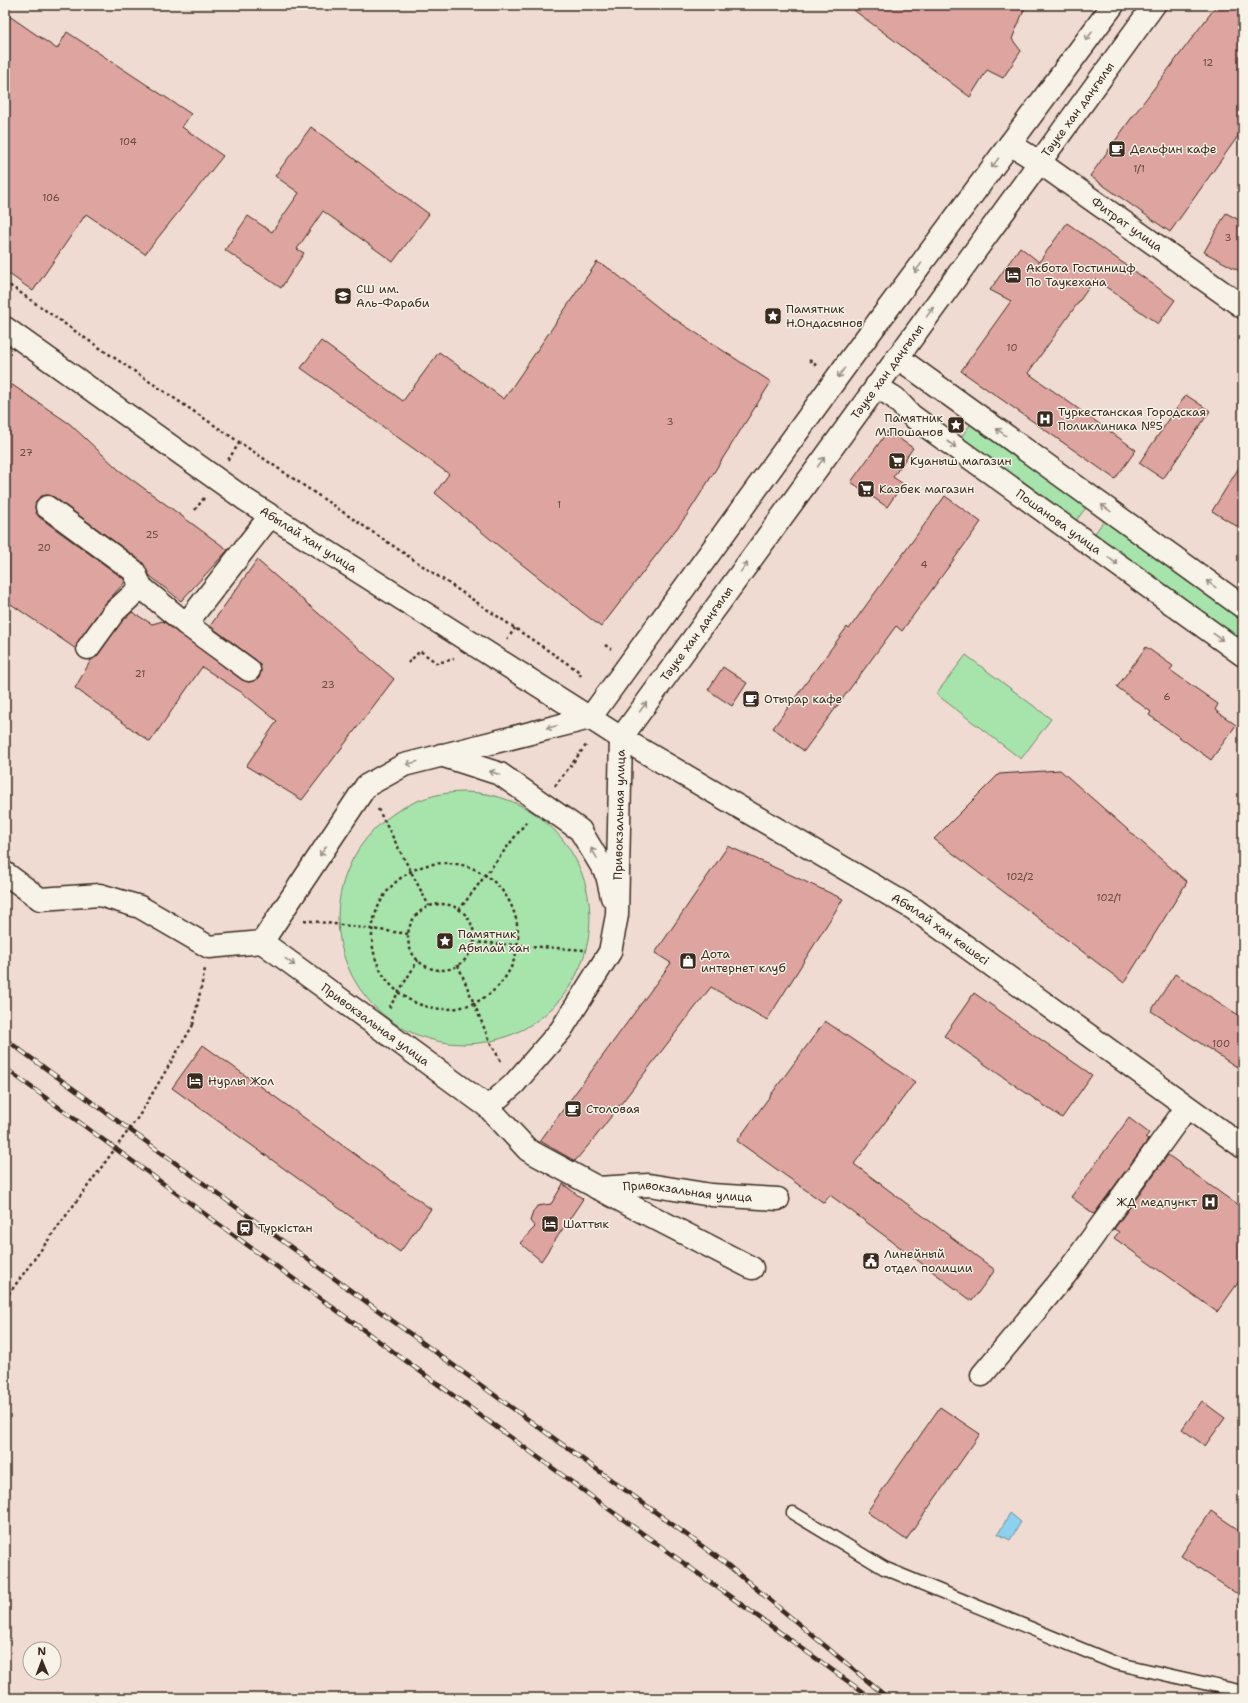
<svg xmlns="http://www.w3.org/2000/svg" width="1248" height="1703" viewBox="0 0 1248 1703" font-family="'Shantell Sans',sans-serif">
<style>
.green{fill:#a6e4ac;stroke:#708765}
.water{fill:#8cd1ee;stroke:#6c8e9b}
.building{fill:#dea4a0;stroke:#3b2a1e}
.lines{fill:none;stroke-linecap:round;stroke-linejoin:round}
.lane-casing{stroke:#3b2a1e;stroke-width:15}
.street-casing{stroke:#3b2a1e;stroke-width:25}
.secondary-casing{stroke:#3b2a1e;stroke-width:25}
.path{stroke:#3b2a1e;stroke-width:2.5;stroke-dasharray:3 3;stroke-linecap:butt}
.lane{stroke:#f7f3e8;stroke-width:12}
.street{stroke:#f7f3e8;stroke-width:22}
.secondary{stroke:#f7f3e8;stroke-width:22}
.rail-casing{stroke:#3b2a1e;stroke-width:4.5}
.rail{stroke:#f7f3e8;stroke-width:3;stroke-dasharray:9;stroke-linecap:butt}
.path-bridge{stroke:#3b2a1e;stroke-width:2.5;stroke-dasharray:3 3;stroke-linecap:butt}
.oneway{stroke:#998e83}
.labels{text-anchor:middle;stroke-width:3;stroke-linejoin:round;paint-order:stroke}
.number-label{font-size:10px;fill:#64483e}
.street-label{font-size:12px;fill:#3b2a1e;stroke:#f7f3e8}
.poi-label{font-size:12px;fill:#3b2a1e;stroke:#f7f3e8;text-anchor:start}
</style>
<rect width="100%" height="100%" fill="#f0dbd2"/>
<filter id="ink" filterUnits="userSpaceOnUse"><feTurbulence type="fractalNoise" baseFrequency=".025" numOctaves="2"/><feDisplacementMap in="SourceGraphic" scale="8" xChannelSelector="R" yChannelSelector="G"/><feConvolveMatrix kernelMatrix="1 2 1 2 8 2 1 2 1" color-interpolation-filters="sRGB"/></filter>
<g filter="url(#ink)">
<g class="green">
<path d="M 972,422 L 1088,505 L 1075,522 L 960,439 Z"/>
<path d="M 1105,519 L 1243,619 L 1243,644 L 1093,536 Z"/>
<path d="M 966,655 L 1051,719 L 1021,759 L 936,694 Z"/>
<circle cx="464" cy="918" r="126"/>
</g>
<path class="water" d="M 1010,1513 L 1021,1522 L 1010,1540 L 998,1534 Z"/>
<g class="building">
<path d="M 847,5 L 1026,5 L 1012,39 L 1021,51 L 1003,78 L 987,70 L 970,97 Z"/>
<path d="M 1217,5 L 1243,5 L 1243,129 L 1170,232 L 1090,176 L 1130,120 Z"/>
<path d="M 5,13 L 57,49 L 67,32 L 191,114 L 182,127 L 223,156 L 145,254 L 86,214 L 33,291 L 5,271 Z"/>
<path d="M 311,127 L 429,214 L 393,262 L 323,211 L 297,249 L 304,253 L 281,288 L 225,250 L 248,216 L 272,232 L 299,193 L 275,176 Z"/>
<path d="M 1226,213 L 1243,222 L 1243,273 L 1204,252 Z"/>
<path d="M 1067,223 L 1175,300 L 1158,324 L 1095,279 L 1028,373 L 1136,450 L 1115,479 L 961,371 L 1011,301 L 990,290 L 1020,247 L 1039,262 Z"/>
<path d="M 597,262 L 610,269 L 664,312 L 771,382 L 687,515 L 601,627 L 495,543 L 435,493 L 449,474 L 301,368 L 321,341 L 403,401 L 439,352 L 504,399 Z"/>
<path d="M 5,380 L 70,424 L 119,470 L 228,550 L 181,601 L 150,576 L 141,561 L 54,497 L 48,495 L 42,496 L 37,500 L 35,506 L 36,512 L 39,517 L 124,579 L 125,582 L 104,605 L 78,641 L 76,649 L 5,600 Z"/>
<path d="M 1186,395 L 1210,411 L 1163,479 L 1139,463 Z"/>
<path d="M 888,431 L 913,448 L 893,477 L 903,484 L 887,507 L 851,482 Z"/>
<path d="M 1243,461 L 1243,530 L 1212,511 Z"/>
<path d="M 945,496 L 981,522 L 902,631 L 896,626 L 804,751 L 773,728 L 847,627 L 849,629 Z"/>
<path d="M 257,560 L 394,679 L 302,800 L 246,766 L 277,721 L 241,692 L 202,667 L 150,742 L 75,688 L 91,660 L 98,655 L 123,620 L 132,612 L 152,624 L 163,621 L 242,680 L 248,682 L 254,681 L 259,678 L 261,672 L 260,665 L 256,660 L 210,626 Z"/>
<path d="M 1146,647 L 1173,666 L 1170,670 L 1218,704 L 1215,710 L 1236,725 L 1211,760 L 1149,715 L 1151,712 L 1117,687 Z"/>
<path d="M 723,667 L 747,683 L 732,706 L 708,690 Z"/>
<path d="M 1060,770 L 1187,882 L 1124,983 L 934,839 L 999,774 Z"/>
<path d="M 728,846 L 843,899 L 767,1020 L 711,987 L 593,1140 L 575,1161 L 540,1141 L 671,963 L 655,953 Z"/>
<path d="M 1175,974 L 1243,1018 L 1243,1071 L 1151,1011 Z"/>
<path d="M 974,993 L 1092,1075 L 1062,1118 L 944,1036 Z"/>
<path d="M 825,1021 L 915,1082 L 854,1164 L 995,1270 L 972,1301 L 830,1195 L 824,1203 L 737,1141 Z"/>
<path d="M 203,1045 L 431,1209 L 400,1252 L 172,1088 Z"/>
<path d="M 1129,1118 L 1149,1133 L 1145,1138 L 1148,1140 L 1094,1214 L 1071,1197 Z"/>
<path d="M 1168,1155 L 1243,1209 L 1243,1276 L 1217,1312 L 1114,1238 L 1119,1232 L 1114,1229 Z"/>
<path d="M 563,1184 L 583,1199 L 541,1261 L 520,1243 L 535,1227 L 530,1221 L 533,1212 L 537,1206 L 551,1204 Z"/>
<path d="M 1202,1401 L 1225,1418 L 1205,1446 L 1182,1429 Z"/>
<path d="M 940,1407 L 980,1434 L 906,1540 L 867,1512 Z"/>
<path d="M 1211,1511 L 1243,1533 L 1243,1598 L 1181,1556 Z"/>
</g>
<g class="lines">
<defs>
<path id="lane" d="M 793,1513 L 884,1568 L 1115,1663 L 1243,1692"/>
<g id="street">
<path id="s1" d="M 1010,144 L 1039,162 L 1243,307"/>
<path id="s2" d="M 5,328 L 246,500 L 590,718"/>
<path d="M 897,357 L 1243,607"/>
<path id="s3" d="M 876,386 L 895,398 L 912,416 L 1243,655"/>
<path d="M 47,507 L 134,571 L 141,587"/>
<path d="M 186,624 L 270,516"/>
<path d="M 88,648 L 114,612 L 141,587 L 186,624 L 249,670"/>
<path id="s4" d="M 590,718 L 404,765 L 366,786 L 262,942 L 488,1107 L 514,1084 L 561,1030 L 610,952 L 617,915 L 621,738 L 914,909 L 1243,1147"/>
<path d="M 441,755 L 500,774 L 580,830 L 607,875 L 612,897"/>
<path d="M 5,873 L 40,899 L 100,895 L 140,907 L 209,947 L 262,942"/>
<path d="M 488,1107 L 528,1150 L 637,1209 L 752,1268"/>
<path id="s5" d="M 597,1188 L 649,1185 L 711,1195 L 778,1199"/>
<path d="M 982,1375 L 1066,1274 L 1187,1107"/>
</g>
<g id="secondary">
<path id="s6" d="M 1113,5 L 849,361 L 590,718 L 621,738 L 1154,5"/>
</g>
</defs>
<use href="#lane" class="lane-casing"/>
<use href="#street" class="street-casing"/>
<use href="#secondary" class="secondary-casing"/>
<g class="path">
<path d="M 5,282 L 85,338 L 577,670 L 581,676"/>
<path d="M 809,360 L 817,366"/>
<path d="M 228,460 L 240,442"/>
<path d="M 195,510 L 204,498"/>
<path d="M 507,640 L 515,628"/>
<path d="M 605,645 L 611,649"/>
<path d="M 408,663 L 420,651 L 437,663 L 454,659"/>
<path d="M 555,786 L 587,744"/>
<path d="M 378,809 L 429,906"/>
<circle cx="445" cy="936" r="73"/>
<circle cx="441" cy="937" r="33"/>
<path d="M 459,910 L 527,821"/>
<path d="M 304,920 L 409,934"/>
<path d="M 473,942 L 584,950"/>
<path d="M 458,965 L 490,1042 L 502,1063"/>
<path d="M 389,1008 L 418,960"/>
<path d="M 193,1025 L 205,969"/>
</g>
<use href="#lane" class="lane"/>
<use href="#street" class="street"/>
<use href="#secondary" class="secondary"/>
<defs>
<g id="rail">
<path d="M 5,1039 L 724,1562 L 888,1698"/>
<path d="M 5,1068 L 610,1510 L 871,1698"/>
</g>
</defs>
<use href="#rail" class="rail-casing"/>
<use href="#rail" class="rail"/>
<path class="path-bridge" d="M 5,1299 L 139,1116 L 193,1025"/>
</g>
<defs><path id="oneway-shaft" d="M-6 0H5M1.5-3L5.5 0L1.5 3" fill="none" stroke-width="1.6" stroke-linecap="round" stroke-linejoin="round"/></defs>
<g class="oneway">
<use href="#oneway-shaft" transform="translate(1089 36) rotate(127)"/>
<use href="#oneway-shaft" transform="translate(995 163) rotate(126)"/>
<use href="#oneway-shaft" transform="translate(918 268) rotate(126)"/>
<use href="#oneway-shaft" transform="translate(930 312) rotate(-54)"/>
<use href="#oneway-shaft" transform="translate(841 373) rotate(126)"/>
<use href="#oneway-shaft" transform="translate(1001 432) rotate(-144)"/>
<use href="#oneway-shaft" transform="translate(951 444) rotate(36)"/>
<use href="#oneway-shaft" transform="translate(821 462) rotate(-54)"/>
<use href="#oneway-shaft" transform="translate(1106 508) rotate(-144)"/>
<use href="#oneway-shaft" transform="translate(1113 561) rotate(36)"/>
<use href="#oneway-shaft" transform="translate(744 567) rotate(-54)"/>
<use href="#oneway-shaft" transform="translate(1211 584) rotate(-144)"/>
<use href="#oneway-shaft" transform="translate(1218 637) rotate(36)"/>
<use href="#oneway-shaft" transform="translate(643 707) rotate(-54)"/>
<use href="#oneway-shaft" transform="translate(552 727) rotate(166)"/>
<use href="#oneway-shaft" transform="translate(412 763) rotate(165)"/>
<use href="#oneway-shaft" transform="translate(495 773) rotate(-161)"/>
<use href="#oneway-shaft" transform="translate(323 851) rotate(124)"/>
<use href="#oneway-shaft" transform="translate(594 853) rotate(-121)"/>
<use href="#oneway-shaft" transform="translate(290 962) rotate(36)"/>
</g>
</g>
<defs>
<symbol id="cafe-square" viewBox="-11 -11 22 22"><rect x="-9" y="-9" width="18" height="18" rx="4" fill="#3b2a1e" stroke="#f7f3e8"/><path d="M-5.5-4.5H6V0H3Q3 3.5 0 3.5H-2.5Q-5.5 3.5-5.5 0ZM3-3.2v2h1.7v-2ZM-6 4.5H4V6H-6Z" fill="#fff"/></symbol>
<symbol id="hotel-square" viewBox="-11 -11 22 22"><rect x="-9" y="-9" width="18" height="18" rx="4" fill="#3b2a1e" stroke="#f7f3e8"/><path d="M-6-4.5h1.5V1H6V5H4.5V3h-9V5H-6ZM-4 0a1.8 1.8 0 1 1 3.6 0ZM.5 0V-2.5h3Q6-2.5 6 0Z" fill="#fff"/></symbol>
<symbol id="school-square" viewBox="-11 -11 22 22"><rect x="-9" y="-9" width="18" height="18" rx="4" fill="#3b2a1e" stroke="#f7f3e8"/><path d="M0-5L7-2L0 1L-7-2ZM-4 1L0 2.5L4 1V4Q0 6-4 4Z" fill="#fff"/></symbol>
<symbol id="sight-square" viewBox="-11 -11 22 22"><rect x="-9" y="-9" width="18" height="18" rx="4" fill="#3b2a1e" stroke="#f7f3e8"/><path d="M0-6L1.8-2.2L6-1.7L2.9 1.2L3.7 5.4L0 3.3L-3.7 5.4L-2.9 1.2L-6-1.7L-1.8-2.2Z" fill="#fff"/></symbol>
<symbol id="hospital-square" viewBox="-11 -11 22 22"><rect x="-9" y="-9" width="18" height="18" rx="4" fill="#3b2a1e" stroke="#f7f3e8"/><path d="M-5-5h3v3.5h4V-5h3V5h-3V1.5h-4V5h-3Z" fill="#fff"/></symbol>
<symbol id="supermarket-square" viewBox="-11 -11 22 22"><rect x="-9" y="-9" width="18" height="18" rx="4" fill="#3b2a1e" stroke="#f7f3e8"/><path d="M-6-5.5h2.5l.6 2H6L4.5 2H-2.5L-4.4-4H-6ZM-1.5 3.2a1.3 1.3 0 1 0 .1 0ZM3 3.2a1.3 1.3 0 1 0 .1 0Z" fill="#fff"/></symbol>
<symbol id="shop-square" viewBox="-11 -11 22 22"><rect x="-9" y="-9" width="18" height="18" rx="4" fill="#3b2a1e" stroke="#f7f3e8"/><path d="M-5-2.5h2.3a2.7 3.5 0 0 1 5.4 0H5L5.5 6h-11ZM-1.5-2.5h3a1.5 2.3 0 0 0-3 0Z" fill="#fff"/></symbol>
<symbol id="station-square" viewBox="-11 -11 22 22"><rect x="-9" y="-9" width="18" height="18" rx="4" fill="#3b2a1e" stroke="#f7f3e8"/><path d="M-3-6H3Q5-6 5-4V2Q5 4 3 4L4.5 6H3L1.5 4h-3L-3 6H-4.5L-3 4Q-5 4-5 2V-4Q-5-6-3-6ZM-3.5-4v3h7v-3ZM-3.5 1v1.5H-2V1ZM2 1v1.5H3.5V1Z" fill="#fff"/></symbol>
<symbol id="civic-square" viewBox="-11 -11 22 22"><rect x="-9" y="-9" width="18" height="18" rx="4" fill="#3b2a1e" stroke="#f7f3e8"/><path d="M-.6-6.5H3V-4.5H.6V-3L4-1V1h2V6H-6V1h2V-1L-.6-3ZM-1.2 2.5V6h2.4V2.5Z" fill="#fff"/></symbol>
</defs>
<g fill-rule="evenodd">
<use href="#cafe-square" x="1107" y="139" width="20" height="20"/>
<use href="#hotel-square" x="1003" y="265" width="20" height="20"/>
<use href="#school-square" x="333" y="286" width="20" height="20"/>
<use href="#sight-square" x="763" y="306" width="20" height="20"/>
<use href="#hospital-square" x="1035" y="409" width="20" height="20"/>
<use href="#sight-square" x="946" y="415" width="20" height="20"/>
<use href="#supermarket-square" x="887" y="451" width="20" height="20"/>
<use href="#supermarket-square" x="856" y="479" width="20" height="20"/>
<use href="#cafe-square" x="741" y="689" width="20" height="20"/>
<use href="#sight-square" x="435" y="931" width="20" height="20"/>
<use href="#shop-square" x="678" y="951" width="20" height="20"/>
<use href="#hotel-square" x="185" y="1071" width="20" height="20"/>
<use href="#cafe-square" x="563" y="1099" width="20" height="20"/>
<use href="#hospital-square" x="1200" y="1192" width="20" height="20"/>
<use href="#hotel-square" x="540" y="1214" width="20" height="20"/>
<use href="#station-square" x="235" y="1218" width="20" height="20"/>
<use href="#civic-square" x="861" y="1251" width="20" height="20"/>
</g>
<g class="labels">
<g class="number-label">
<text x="1208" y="66">12</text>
<text x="128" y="145">104</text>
<text x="1139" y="172">1/1</text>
<text x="51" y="201">106</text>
<text x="1228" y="241">3</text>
<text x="1012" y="351">10</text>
<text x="670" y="425">3</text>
<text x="26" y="456">27</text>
<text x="559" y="508">1</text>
<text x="152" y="538">25</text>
<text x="44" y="551">20</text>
<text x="924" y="568">4</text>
<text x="140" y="677">21</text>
<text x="328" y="688">23</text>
<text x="1167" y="700">6</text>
<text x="1020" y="880">102/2</text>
<text x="1109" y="901">102/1</text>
<text x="1221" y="1047">100</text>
</g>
<g class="street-label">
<text dy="4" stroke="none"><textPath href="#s6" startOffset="1698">Тәуке хан даңғылы</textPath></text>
<text dy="4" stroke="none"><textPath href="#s1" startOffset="142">Фитрат улица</textPath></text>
<text dy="4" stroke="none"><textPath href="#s6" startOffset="1374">Тәуке хан даңғылы</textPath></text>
<text dy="4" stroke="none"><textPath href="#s3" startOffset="228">Пошанова улица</textPath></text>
<text dy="4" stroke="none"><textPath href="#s2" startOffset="370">Абылай хан улица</textPath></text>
<text dy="4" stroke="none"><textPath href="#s6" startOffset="1050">Тәуке хан даңғылы</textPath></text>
<text dy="4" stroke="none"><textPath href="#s4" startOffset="1039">Привокзальная улица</textPath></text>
<text dy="4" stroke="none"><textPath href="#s4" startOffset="1488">Абылай хан көшесі</textPath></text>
<text dy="4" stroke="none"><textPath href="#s4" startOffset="563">Привокзальная улица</textPath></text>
<text dy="4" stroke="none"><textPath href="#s5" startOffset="91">Привокзальная улица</textPath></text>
</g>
<g class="poi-label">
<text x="1130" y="153">Дельфин кафе</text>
<text x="1026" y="272">Акбота Гостиницф<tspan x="1026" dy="14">По Таукехана</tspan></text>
<text x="356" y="293">СШ им.<tspan x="356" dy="14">Аль-Фараби</tspan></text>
<text x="786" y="313">Памятник<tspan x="786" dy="14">Н.Ондасынов</tspan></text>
<text x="1058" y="416">Туркестанская Городская<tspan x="1058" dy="14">Поликлиника №5</tspan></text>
<text x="943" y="422" text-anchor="end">Памятник<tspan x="943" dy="14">М.Пошанов</tspan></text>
<text x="910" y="465">Куаныш магазин</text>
<text x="879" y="493">Казбек магазин</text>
<text x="764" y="703">Отырар кафе</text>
<text x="458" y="938">Памятник<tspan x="458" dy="14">Абылай хан</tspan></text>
<text x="701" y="958">Дота<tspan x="701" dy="14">интернет клуб</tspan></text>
<text x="208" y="1085">Нурлы Жол</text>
<text x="586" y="1113">Столовая</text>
<text x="1197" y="1206" text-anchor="end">ЖД медпункт</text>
<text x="563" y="1228">Шаттык</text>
<text x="258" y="1232">Түркістан</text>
<text x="884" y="1258">Линейный<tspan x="884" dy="14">отдел полиции</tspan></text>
</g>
</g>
<rect width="1248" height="1703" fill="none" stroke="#f7f3e8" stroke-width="20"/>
<rect x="10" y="10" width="1228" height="1683" fill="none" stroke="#3b2a1e" stroke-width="1.5" filter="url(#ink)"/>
<g transform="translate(42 1661) rotate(359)"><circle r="19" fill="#f7f3e8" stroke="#aca397"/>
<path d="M0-3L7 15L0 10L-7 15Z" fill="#3b2a1e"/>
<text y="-6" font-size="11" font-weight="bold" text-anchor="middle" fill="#3b2a1e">N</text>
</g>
</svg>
